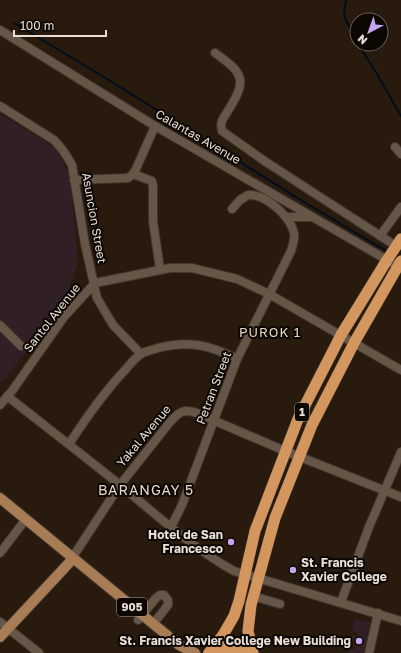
<svg xmlns="http://www.w3.org/2000/svg" width="401" height="653" viewBox="0 0 401 653" font-family="'Golos Text',sans-serif">
<style>
.education{fill:#311f26}
.lines{fill:none;stroke-linecap:round;stroke-linejoin:round}
.stream{stroke:#000d1d;stroke-width:2}
.minor-casing{stroke:#40362f;stroke-width:10}
.major-casing{stroke:#40362f;stroke-width:12}
.highway-casing{stroke:#40362f;stroke-width:12}
.minor{stroke:#655647;stroke-width:8}
.major{stroke:#a87c55;stroke-width:10}
.highway{stroke:#d4965f;stroke-width:11}
.poi-dot{fill:#c5a7f1;stroke:#0c0703;stroke-width:1.5}
.labels{text-anchor:middle;stroke-width:4;stroke-linejoin:round;paint-order:stroke}
.shield{fill:#0c0703;stroke:#a69e97;stroke-width:1}
.shield-label{font-size:11px;font-weight:bold;fill:#e8ded6}
.street-label{font-size:12px;fill:#e8ded6;stroke:#0c0703}
.poi-label{font-size:12px;font-weight:bold;fill:#e8ded6;stroke:#0c0703;text-anchor:end}
.neighbourhood-label{font-size:13px;letter-spacing:1px;fill:#e8d6c4;stroke:#0c0703}
.quarter-label{font-size:14px;letter-spacing:1px;fill:#e8d6c4;stroke:#0c0703}
</style>
<rect width="100%" height="100%" fill="#281b0d"/>
<g class="education">
<path d="M 0,114 L 56,148 L 70,177 L 78,263 L 66,299 L 2,383 L 0,381 Z"/>
<path d="M 354,619 L 370,622 L 364,653 L 348,653 L 349,649 L 354,650 L 359,641 L 349,642 L 350,635 L 357,636 L 358,633 L 353,630 Z"/>
</g>
<g class="lines">
<g class="stream">
<path d="M 346,0 L 344,14 L 345,18 L 357,43"/>
<path d="M 14,23 L 99,74 L 304,202 L 388,252"/>
<path d="M 358,44 L 377,74 L 401,116"/>
</g>
<defs>
<g id="minor">
<path d="M 0,30 L 155,126 L 401,268"/>
<path d="M 215,53 C 247,75 246,82 226,114 C 222,120 220,123 222,131 L 266,162 L 396,246"/>
<path d="M 0,106 L 54,140 C 62,148 67,156 72,165 L 85,244 L 97,298 L 113,325 L 141,354"/>
<path d="M 395,147 L 401,154"/>
<path d="M 133,174 L 152,181 L 153,186 L 153,221 L 160,269"/>
<path d="M 74,180 L 128,178 L 133,174 L 136,169 L 155,126"/>
<path d="M 286,217 L 311,217"/>
<path d="M 380,236 L 401,207"/>
<path d="M 0,325 L 21,346"/>
<path d="M 7,396 C 45,426 83,455 120,485 C 157,515 192,548 234,571 L 401,621"/>
<path d="M 0,405 L 12,391 L 64,317 L 95,283 L 170,268 L 192,268 L 237,279 L 269,294 L 401,370"/>
<path d="M 69,444 C 86,418 104,392 126,369 C 130,364 135,358 141,354 C 145,351 153,350 158,348 C 188,340 210,345 237,359"/>
<path d="M 171,527 L 182,505 L 237,359 L 291,251 C 293,245 295,239 294,233 C 290,216 266,194 248,195 L 240,200 L 232,209"/>
<path d="M 0,553 L 26,519"/>
<path d="M 72,558 L 120,485 L 170,422 C 180,411 184,408 199,414 L 285,451 L 401,497"/>
<path d="M 253,596 L 280,604"/>
<path d="M 341,602 L 369,527 L 401,452"/>
<path d="M 138,620 L 156,598 L 160,595 L 164,595 L 168,600 L 168,605 L 153,624"/>
<path d="M 0,622 L 39,653"/>
<path d="M 369,653 L 378,613"/>
</g>
<g id="major">
<path d="M 0,498 L 179,645 L 195,653"/>
<path d="M 0,637 L 69,563 L 72,558"/>
</g>
<g id="highway">
<path d="M 209,653 L 223,635 L 234,616 L 239,601 L 255,531 L 298,419 L 341,335 L 387,260 L 401,239"/>
<path d="M 209,653 C 222,647 233,647 246,653"/>
<path d="M 253,653 L 248,631 L 251,605 L 275,518 L 312,425 L 354,343 L 401,261"/>
</g>
</defs>
<use href="#minor" class="minor-casing"/>
<use href="#major" class="major-casing"/>
<use href="#highway" class="highway-casing"/>
<use href="#minor" class="minor"/>
<use href="#major" class="major"/>
<use href="#highway" class="highway"/>
</g>
<g class="poi-dot">
<circle cx="231" cy="542" r="4"/>
<circle cx="293" cy="570" r="4"/>
<circle cx="359" cy="641" r="4"/>
</g>
<g class="labels">
<g class="shield">
<rect x="295" y="403" width="14" height="18" rx="3"/>
<rect x="117" y="598" width="30" height="18" rx="3"/>
</g>
<g class="shield-label">
<text x="302" y="416">1</text>
<text x="132" y="611">905</text>
</g>
<g class="street-label">
<text transform="translate(198 137) rotate(30)" y="4">Calantas Avenue</text>
<text transform="translate(94 218) rotate(80)" y="4">Asuncion Street</text>
<text transform="translate(52 318) rotate(-52)" y="4">Santol Avenue</text>
<text transform="translate(214 388) rotate(-69)" y="4">Petran Street</text>
<text transform="translate(144 436) rotate(-50)" y="4">Yakal Avenue</text>
</g>
<g class="poi-label">
<text x="223" y="539">Hotel de San<tspan x="223" dy="14">Francesco</tspan></text>
<text x="301" y="567" text-anchor="start">St. Francis<tspan x="301" dy="14">Xavier College</tspan></text>
<text x="351" y="645">St. Francis Xavier College New Building</text>
</g>
<g class="neighbourhood-label">
<text x="270" y="337">PUROK 1</text>
</g>
<g class="quarter-label">
<text x="146" y="495">BARANGAY 5</text>
</g>
</g>
<g transform="translate(369 32) rotate(221)"><circle r="19" fill="#0c0703" stroke="#645d57"/>
<path d="M0-3L7 15L0 10L-7 15Z" fill="#c5a7f1"/>
<text y="-6" font-size="11" font-weight="bold" text-anchor="middle" fill="#e8ded6">N</text>
</g>
<path d="M14 30v6h92v-6" fill="none" stroke="#e8ded6" stroke-width="2"/>
<text x="20" y="30" font-size="12" fill="#e8ded6" stroke="#0c0703" stroke-width="3" paint-order="stroke">100 m</text>
</svg>
